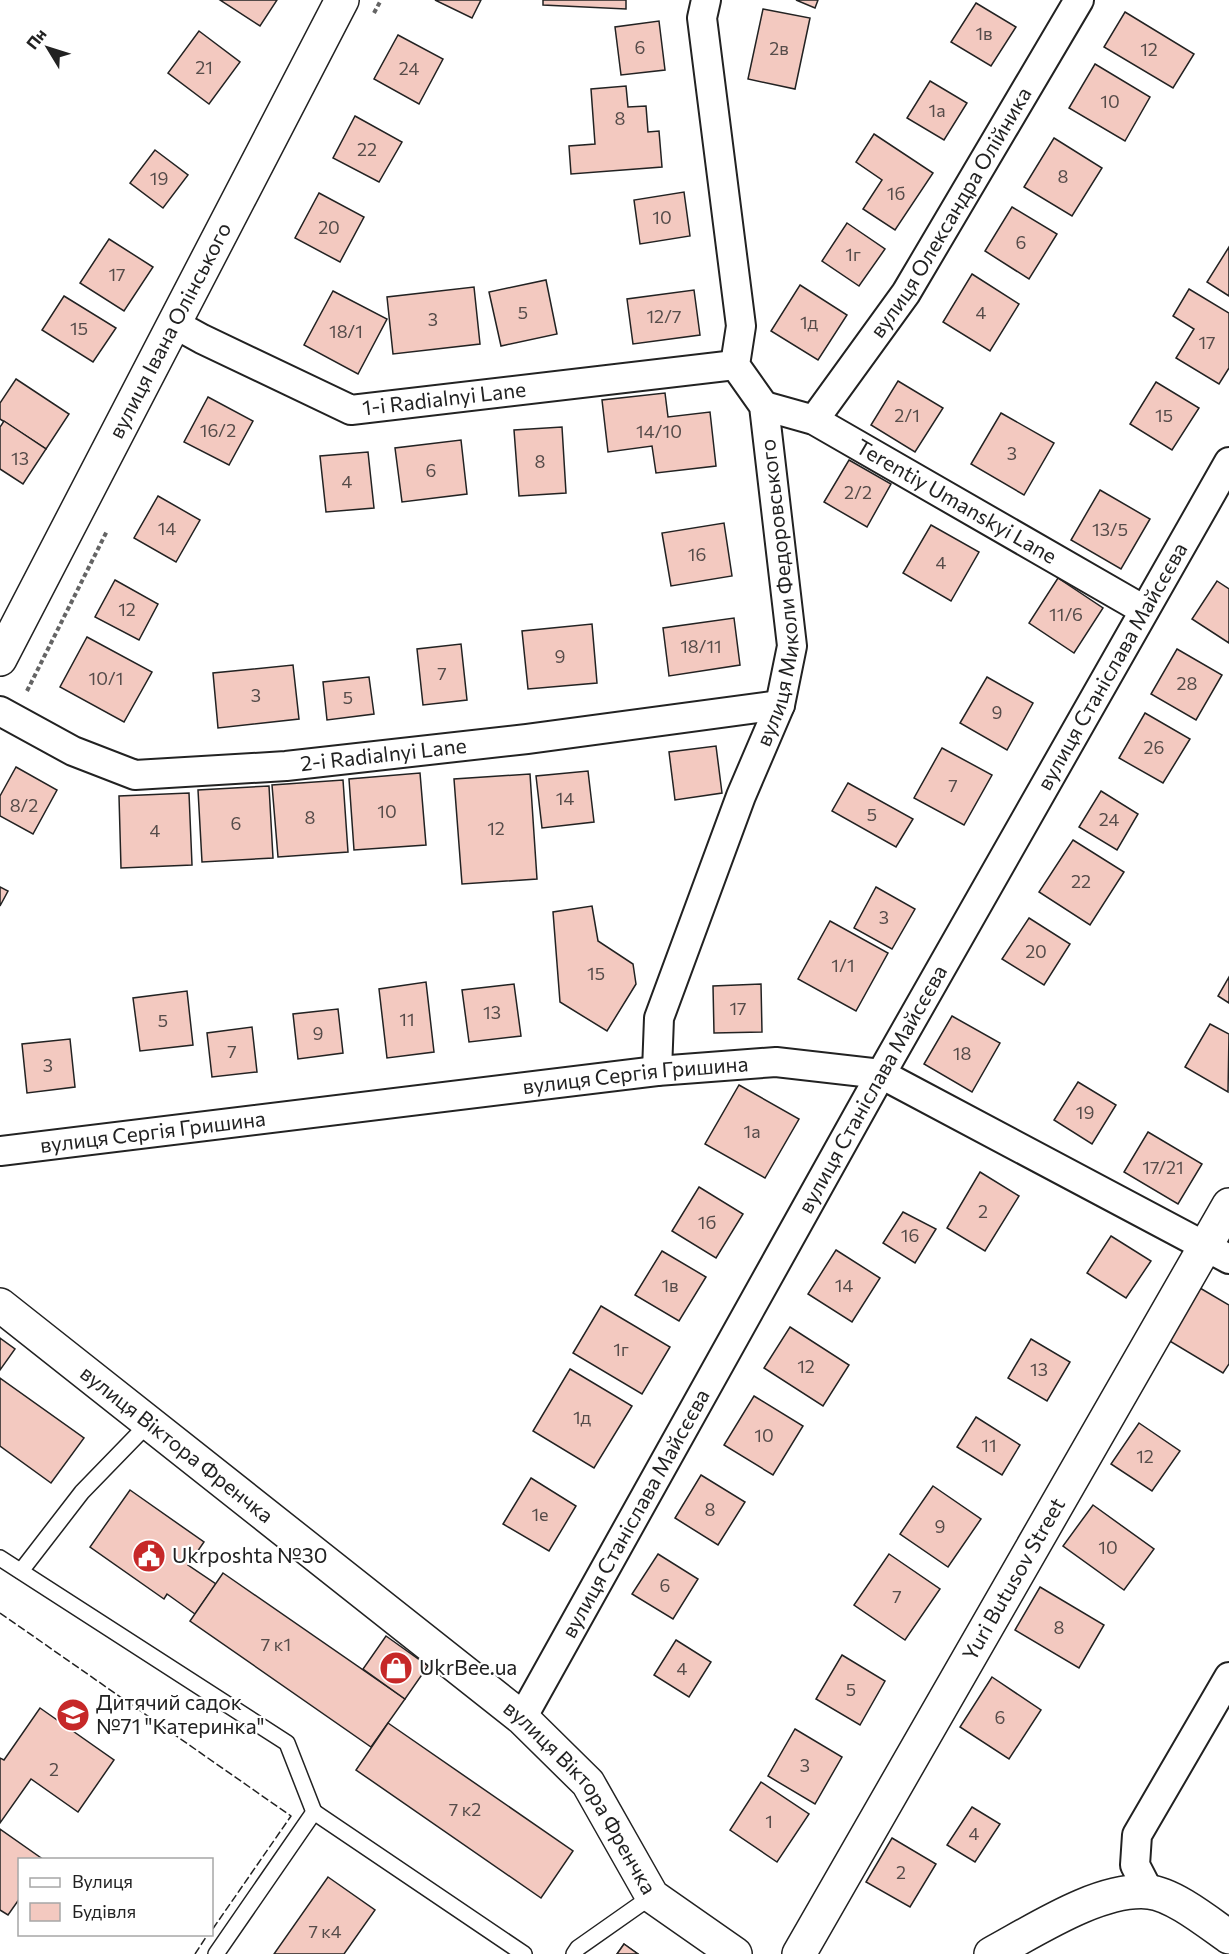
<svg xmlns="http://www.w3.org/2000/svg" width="1229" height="1954" viewBox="0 0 1229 1954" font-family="Commissioner,sans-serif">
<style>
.building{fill:#f3c9c0;stroke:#222;stroke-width:1.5}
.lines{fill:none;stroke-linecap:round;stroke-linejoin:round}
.lane-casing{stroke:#222;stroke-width:18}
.street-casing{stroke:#222;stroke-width:32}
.secondary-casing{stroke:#222;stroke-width:36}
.path{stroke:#646464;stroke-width:4;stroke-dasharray:4.5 3;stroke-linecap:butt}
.lane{stroke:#fff;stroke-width:15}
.street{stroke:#fff;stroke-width:28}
.secondary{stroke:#fff;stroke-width:33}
.fence{stroke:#222;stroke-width:1.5;stroke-dasharray:8 3;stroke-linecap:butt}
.labels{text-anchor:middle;stroke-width:4.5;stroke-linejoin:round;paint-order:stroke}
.number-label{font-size:18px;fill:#564c4a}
.street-label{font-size:21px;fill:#222;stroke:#fff}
.poi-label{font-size:21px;fill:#222;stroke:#fff;text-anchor:start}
</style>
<rect width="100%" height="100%" fill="#fff"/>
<g class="building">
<path d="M 220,0 L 277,0 L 260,26 Z"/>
<path d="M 435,0 L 481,0 L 472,18 Z"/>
<path d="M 543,0 L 626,0 L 626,9 L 543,5 Z"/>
<path d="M 796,0 L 818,0 L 815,8 Z"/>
<path d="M 976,3 L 1016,27 L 991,66 L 951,42 Z"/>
<path d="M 763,9 L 810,18 L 795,89 L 748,79 Z"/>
<path d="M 1125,12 L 1194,54 L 1173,88 L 1104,47 Z"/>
<path d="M 659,21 L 665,70 L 621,75 L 615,27 Z"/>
<path d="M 199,31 L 240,62 L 209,104 L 168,73 Z"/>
<path d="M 398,35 L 443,59 L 419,104 L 374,79 Z"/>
<path d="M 1095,64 L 1150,97 L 1125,141 L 1069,108 Z"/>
<path d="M 930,81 L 967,103 L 944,140 L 907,118 Z"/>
<path d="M 626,86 L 628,107 L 646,106 L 648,132 L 659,131 L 662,167 L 571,174 L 569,146 L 595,144 L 591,89 Z"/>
<path d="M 355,116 L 402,142 L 379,182 L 333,158 Z"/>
<path d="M 874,134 L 933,173 L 895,230 L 863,209 L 882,180 L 856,162 Z"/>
<path d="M 1054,138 L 1102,168 L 1072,216 L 1024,187 Z"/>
<path d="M 155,150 L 188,175 L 163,208 L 130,183 Z"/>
<path d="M 684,192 L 690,236 L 640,244 L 634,200 Z"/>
<path d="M 319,193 L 364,217 L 340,262 L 295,238 Z"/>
<path d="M 1012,207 L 1057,234 L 1029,279 L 985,251 Z"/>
<path d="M 847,223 L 885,249 L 859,286 L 822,261 Z"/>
<path d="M 109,239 L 153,267 L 124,311 L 80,283 Z"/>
<path d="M 1229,247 L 1229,296 L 1207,282 Z"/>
<path d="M 972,274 L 1019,304 L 990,351 L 943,322 Z"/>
<path d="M 546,280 L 557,334 L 501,346 L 489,292 Z"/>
<path d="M 800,285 L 847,315 L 818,360 L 771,331 Z"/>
<path d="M 474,287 L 480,344 L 393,354 L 387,297 Z"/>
<path d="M 1189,289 L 1229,313 L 1229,368 L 1219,384 L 1176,358 L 1194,329 L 1173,316 Z"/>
<path d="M 694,290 L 700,335 L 633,344 L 627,299 Z"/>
<path d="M 333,291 L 387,319 L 358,374 L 304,345 Z"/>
<path d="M 64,296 L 116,328 L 93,362 L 42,330 Z"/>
<path d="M 16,379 L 69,414 L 46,449 L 0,419 L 0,403 Z"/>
<path d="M 898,381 L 943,408 L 915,452 L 871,425 Z"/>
<path d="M 1156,382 L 1199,408 L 1172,450 L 1130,424 Z"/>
<path d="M 665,393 L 668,417 L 710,412 L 716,466 L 656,473 L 652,446 L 608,452 L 602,400 Z"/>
<path d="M 208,397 L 253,421 L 229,465 L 184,442 Z"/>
<path d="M 1001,413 L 1054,443 L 1024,495 L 971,464 Z"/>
<path d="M 4,421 L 46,449 L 23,484 L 0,469 L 0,427 Z"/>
<path d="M 562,427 L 566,493 L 519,496 L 514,430 Z"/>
<path d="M 461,440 L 467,494 L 402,502 L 395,448 Z"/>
<path d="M 368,452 L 374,508 L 326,512 L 320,456 Z"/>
<path d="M 849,460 L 891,484 L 867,527 L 824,502 Z"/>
<path d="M 1100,490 L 1150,519 L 1121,569 L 1071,540 Z"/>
<path d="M 158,496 L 200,520 L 176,562 L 134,538 Z"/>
<path d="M 724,523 L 732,576 L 671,586 L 662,533 Z"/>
<path d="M 931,525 L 979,552 L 951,601 L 903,573 Z"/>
<path d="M 1058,578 L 1103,608 L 1074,653 L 1029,623 Z"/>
<path d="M 115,580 L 158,604 L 139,640 L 95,617 Z"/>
<path d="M 1217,581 L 1229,589 L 1229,643 L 1192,619 Z"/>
<path d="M 734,618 L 740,665 L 669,676 L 663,628 Z"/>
<path d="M 592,624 L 597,683 L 528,689 L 522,631 Z"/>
<path d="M 87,637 L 152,672 L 124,722 L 60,687 Z"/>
<path d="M 461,644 L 467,700 L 423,705 L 417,649 Z"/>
<path d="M 1177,649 L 1222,675 L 1196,720 L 1151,694 Z"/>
<path d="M 293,665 L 299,719 L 218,728 L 213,673 Z"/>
<path d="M 369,677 L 374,714 L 327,720 L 323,682 Z"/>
<path d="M 987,677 L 1033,703 L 1007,750 L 960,723 Z"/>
<path d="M 1145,713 L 1190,739 L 1163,783 L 1119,758 Z"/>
<path d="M 716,746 L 722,793 L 675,800 L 669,752 Z"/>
<path d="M 942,748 L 992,775 L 964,825 L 914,798 Z"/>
<path d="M 16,767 L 57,790 L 33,834 L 0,816 L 0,796 Z"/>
<path d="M 588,771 L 594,822 L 542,828 L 536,776 Z"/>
<path d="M 420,773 L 426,845 L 354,850 L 349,779 Z"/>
<path d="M 530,774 L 537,879 L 462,884 L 454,779 Z"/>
<path d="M 343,780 L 348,852 L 278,857 L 272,785 Z"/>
<path d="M 848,783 L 913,819 L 896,847 L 832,811 Z"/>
<path d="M 269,786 L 273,858 L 202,862 L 198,790 Z"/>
<path d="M 1101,791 L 1138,814 L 1117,850 L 1079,827 Z"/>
<path d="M 189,793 L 192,865 L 121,868 L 119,796 Z"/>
<path d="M 1073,840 L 1124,872 L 1090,925 L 1039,892 Z"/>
<path d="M 0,887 L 8,891 L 0,906 Z"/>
<path d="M 876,887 L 915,909 L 892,949 L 854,928 Z"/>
<path d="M 592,906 L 598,941 L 633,964 L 636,984 L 607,1031 L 560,1002 L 553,912 Z"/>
<path d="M 1029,918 L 1070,944 L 1044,985 L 1002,959 Z"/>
<path d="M 830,921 L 888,953 L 856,1011 L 798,979 Z"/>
<path d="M 1229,977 L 1229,1003 L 1218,996 Z"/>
<path d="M 426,982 L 434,1052 L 387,1058 L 379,989 Z"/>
<path d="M 514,984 L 521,1036 L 469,1042 L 462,990 Z"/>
<path d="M 761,984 L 762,1032 L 714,1033 L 713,986 Z"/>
<path d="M 187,991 L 193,1045 L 140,1051 L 133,998 Z"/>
<path d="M 338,1009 L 343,1053 L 298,1059 L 293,1014 Z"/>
<path d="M 952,1016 L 1000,1043 L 972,1092 L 924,1064 Z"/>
<path d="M 1210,1024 L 1229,1034 L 1228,1092 L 1185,1067 Z"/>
<path d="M 252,1027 L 257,1072 L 212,1077 L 207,1033 Z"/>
<path d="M 70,1039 L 75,1087 L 27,1093 L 22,1044 Z"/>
<path d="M 1078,1082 L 1116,1105 L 1092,1144 L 1054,1120 Z"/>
<path d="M 739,1085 L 799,1119 L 765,1178 L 705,1144 Z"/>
<path d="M 1148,1132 L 1202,1164 L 1178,1204 L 1124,1172 Z"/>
<path d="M 980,1172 L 1019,1196 L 985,1251 L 947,1228 Z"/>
<path d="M 699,1187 L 743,1214 L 716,1258 L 672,1231 Z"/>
<path d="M 903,1212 L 936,1229 L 915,1263 L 883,1243 Z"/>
<path d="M 1111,1236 L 1151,1261 L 1126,1298 L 1087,1273 Z"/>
<path d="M 836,1250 L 880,1278 L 852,1322 L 808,1294 Z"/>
<path d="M 662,1251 L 706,1277 L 679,1321 L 635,1295 Z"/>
<path d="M 1200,1288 L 1229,1305 L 1229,1364 L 1223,1373 L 1168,1340 Z"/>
<path d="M 601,1306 L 670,1347 L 642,1394 L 573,1353 Z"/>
<path d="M 790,1327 L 849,1365 L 823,1406 L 764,1368 Z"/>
<path d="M 0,1338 L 15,1349 L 0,1370 Z"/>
<path d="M 1031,1339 L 1070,1362 L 1047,1401 L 1008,1378 Z"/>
<path d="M 570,1369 L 632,1406 L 594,1468 L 533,1431 Z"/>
<path d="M 0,1378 L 84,1438 L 51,1483 L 0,1446 Z"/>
<path d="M 754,1396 L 803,1426 L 773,1475 L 724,1445 Z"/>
<path d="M 976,1417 L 1020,1445 L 1002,1475 L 957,1447 Z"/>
<path d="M 1139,1423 L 1180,1451 L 1152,1491 L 1111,1464 Z"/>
<path d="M 701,1475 L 745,1502 L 718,1545 L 675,1518 Z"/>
<path d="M 531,1478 L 576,1506 L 549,1551 L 503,1524 Z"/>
<path d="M 933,1486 L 981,1519 L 948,1567 L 900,1534 Z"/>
<path d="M 130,1490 L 204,1542 L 188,1565 L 216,1584 L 195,1614 L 167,1594 L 164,1599 L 90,1547 Z"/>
<path d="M 1093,1505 L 1154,1549 L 1124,1590 L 1063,1546 Z"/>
<path d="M 658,1554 L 698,1579 L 673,1619 L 632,1594 Z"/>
<path d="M 889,1554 L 940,1589 L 905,1640 L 854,1605 Z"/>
<path d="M 223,1573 L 405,1699 L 371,1747 L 190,1621 Z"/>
<path d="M 1040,1587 L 1104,1625 L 1079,1668 L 1015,1630 Z"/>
<path d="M 386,1636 L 428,1666 L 405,1699 L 363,1669 Z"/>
<path d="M 676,1640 L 711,1662 L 689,1697 L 654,1675 Z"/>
<path d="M 842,1655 L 885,1681 L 860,1725 L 816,1699 Z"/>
<path d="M 992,1677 L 1041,1710 L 1009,1759 L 960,1727 Z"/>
<path d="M 40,1708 L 114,1760 L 78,1812 L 31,1779 L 0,1823 L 0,1758 L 4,1760 Z"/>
<path d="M 388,1723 L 573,1851 L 541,1898 L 356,1770 Z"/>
<path d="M 795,1729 L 842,1757 L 815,1804 L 768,1776 Z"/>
<path d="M 761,1782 L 809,1814 L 777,1862 L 730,1830 Z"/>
<path d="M 972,1807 L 1000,1824 L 975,1862 L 947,1845 Z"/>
<path d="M 0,1829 L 44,1860 L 20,1860 L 20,1898 L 8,1915 L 0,1910 Z"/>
<path d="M 892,1838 L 936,1864 L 910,1907 L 866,1882 Z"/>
<path d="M 328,1877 L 375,1910 L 344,1954 L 274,1954 Z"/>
<path d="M 624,1944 L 638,1954 L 617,1954 Z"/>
<path d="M 624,1944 L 638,1954 L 617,1954 Z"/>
</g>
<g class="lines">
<defs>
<g id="lane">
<path d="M 0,1558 L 287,1743 L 314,1812"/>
<path d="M 21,1571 L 82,1492 L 149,1423"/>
<path d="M 216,1954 L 314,1812 L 524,1954"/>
<path d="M 574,1954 L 578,1948 L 652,1896"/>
</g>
<g id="street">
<path id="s1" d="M 173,323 L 202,339 L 351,410 L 735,365"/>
<path id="s2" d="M 764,406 L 814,420 L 1144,610"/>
<path id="s3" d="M 814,420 L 906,293 L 1079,0"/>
<path id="s4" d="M 0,711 L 73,751 L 135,775 L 286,766 L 527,739 L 780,705"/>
<path id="s5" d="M 657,1071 L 659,1018 L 741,796 L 780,705 L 792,646 L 764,406 L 735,365 L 741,326 L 702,18 L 706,0"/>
<path id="s6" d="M 0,1151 L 657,1071 L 776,1062 L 881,1074 L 1229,1259"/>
<path id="s7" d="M 522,1718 L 881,1074 L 1229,462"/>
<path d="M 1149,1892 L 1135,1865 L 1137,1835 L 1229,1677"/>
</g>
<g id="secondary">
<path id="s8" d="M 0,659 L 342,0"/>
<path id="s9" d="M 0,1305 L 522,1718 L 588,1783 L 652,1896 L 735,1954"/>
<path id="s10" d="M 799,1954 L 1229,1205"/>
<path d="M 991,1954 C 1034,1931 1100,1887 1149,1892 C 1173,1894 1209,1923 1229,1937"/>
</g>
</defs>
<use href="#lane" class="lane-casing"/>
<use href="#street" class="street-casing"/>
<use href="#secondary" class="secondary-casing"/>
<g class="path">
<path d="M 374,13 L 381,0"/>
<path d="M 27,691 L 107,531"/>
</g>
<use href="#lane" class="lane"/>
<use href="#street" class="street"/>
<use href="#secondary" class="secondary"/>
<g class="fence">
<path d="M 0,1613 L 291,1816 L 212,1930"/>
<path d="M 195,1954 L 208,1934"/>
</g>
</g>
<defs>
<symbol id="civic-disc" viewBox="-11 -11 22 22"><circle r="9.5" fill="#c62828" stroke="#fff"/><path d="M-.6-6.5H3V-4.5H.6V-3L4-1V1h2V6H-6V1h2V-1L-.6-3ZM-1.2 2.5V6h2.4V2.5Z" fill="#fff"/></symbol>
<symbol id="shop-disc" viewBox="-11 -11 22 22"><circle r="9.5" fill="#c62828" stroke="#fff"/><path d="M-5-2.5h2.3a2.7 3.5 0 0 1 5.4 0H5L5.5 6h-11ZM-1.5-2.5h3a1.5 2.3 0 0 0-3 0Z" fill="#fff"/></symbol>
<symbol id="school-disc" viewBox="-11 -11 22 22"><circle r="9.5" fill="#c62828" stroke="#fff"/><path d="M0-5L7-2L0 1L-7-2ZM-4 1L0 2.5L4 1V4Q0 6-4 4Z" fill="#fff"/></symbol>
</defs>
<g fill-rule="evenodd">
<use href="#civic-disc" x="130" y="1537" width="38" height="38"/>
<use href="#shop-disc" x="377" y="1649" width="38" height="38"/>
<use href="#school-disc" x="54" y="1696" width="38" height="38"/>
</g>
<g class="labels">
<g class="number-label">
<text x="984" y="40">1в</text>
<text x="640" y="54">6</text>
<text x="779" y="55">2в</text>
<text x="1149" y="56">12</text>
<text x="204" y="74">21</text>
<text x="409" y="75">24</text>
<text x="1110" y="108">10</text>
<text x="937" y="117">1а</text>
<text x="620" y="125">8</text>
<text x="367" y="156">22</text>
<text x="1063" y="183">8</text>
<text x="159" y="185">19</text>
<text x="896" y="200">1б</text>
<text x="662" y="224">10</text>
<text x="329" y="234">20</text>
<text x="1021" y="249">6</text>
<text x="853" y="261">1г</text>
<text x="117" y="281">17</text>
<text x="523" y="319">5</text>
<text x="981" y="319">4</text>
<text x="664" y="323">12/7</text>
<text x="433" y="326">3</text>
<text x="809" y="329">1д</text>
<text x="79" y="335">15</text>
<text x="346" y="338">18/1</text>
<text x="1207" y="349">17</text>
<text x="907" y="422">2/1</text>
<text x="1164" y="422">15</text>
<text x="218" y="437">16/2</text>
<text x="659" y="438">14/10</text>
<text x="1012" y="460">3</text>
<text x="20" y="465">13</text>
<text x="540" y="468">8</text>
<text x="431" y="477">6</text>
<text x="347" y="488">4</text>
<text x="858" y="499">2/2</text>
<text x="167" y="535">14</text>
<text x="1110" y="536">13/5</text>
<text x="697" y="561">16</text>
<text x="941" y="569">4</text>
<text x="127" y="616">12</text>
<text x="1066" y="621">11/6</text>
<text x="701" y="653">18/11</text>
<text x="560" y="663">9</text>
<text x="442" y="680">7</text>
<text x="106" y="685">10/1</text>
<text x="1187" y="690">28</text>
<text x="256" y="702">3</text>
<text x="348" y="704">5</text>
<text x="997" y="719">9</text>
<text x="1154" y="754">26</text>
<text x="953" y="792">7</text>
<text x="565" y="805">14</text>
<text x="24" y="812">8/2</text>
<text x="387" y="818">10</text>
<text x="872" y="821">5</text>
<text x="310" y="824">8</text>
<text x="1109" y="826">24</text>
<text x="236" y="830">6</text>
<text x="496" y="835">12</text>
<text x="155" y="837">4</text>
<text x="1081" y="888">22</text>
<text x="884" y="924">3</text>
<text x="1036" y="958">20</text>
<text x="843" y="972">1/1</text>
<text x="596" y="980">15</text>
<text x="738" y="1015">17</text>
<text x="492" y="1019">13</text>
<text x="407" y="1026">11</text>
<text x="163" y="1027">5</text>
<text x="318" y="1040">9</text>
<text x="232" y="1058">7</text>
<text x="962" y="1060">18</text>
<text x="48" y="1072">3</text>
<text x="1085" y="1119">19</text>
<text x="752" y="1138">1а</text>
<text x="1163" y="1174">17/21</text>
<text x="983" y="1218">2</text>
<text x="707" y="1229">1б</text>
<text x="910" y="1242">16</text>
<text x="670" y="1292">1в</text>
<text x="844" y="1292">14</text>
<text x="621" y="1356">1г</text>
<text x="806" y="1373">12</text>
<text x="1039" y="1376">13</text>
<text x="582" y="1424">1д</text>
<text x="764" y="1442">10</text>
<text x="989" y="1452">11</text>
<text x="1145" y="1463">12</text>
<text x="710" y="1516">8</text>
<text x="540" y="1521">1е</text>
<text x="940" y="1533">9</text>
<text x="1108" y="1554">10</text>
<text x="665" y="1592">6</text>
<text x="897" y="1603">7</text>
<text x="1059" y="1634">8</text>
<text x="276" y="1651">7 к1</text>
<text x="682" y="1675">4</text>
<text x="851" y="1696">5</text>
<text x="1000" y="1724">6</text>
<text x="805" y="1772">3</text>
<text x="54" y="1776">2</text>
<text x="465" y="1816">7 к2</text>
<text x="769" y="1828">1</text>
<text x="974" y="1840">4</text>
<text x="901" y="1879">2</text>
<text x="325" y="1938">7 к4</text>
</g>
<g class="street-label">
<text dy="7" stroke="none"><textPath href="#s3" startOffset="249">вулиця Олександра Олійника</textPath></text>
<text dy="7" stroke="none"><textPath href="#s8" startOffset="370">вулиця Івана Олінського</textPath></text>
<text dy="7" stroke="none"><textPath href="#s1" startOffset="292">1-i Radialnyi Lane</textPath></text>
<text dy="7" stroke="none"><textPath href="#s2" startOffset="216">Terentiy Umanskyi Lane</textPath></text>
<text dy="7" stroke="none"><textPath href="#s5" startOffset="501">вулиця Миколи Федоровського</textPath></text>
<text dy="7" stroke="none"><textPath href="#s7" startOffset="1206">вулиця Станіслава Майсєєва</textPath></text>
<text dy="7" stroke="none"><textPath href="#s4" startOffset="399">2-i Radialnyi Lane</textPath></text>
<text dy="7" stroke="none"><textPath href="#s6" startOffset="640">вулиця Сергія Гришина</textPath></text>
<text dy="7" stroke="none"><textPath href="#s7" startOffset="720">вулиця Станіслава Майсєєва</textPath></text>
<text dy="7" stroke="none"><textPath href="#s6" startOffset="154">вулиця Сергія Гришина</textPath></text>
<text dy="7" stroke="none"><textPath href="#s9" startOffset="225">вулиця Віктора Френчка</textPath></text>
<text dy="7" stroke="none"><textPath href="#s7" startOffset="234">вулиця Станіслава Майсєєва</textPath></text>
<text dy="7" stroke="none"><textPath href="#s10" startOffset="432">Yuri Butusov Street</textPath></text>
<text dy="7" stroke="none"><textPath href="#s9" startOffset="765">вулиця Віктора Френчка</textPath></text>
</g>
<g class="poi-label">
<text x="172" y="1563">Ukrposhta №30</text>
<text x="419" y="1675">UkrBee.ua</text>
<text x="96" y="1710">Дитячий садок<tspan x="96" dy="24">№71 "Катеринка"</tspan></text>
</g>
</g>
<rect x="18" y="1858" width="195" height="78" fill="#ffffff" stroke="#a7a7a7" stroke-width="1.5"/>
<rect x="30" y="1878" width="30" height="9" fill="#ffffff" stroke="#a7a7a7" stroke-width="1.5"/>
<text x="72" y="1888" font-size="18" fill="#222222">Вулиця</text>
<rect x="30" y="1903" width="30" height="18" fill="#f3c9c0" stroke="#a7a7a7" stroke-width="1.5"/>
<text x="72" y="1918" font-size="18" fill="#222222">Будівля</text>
<g transform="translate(48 48) rotate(308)" stroke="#ffffff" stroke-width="4.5" paint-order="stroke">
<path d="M0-4.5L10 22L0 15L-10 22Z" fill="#222222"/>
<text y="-9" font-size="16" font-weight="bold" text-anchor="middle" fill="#222222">Пн</text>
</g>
</svg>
